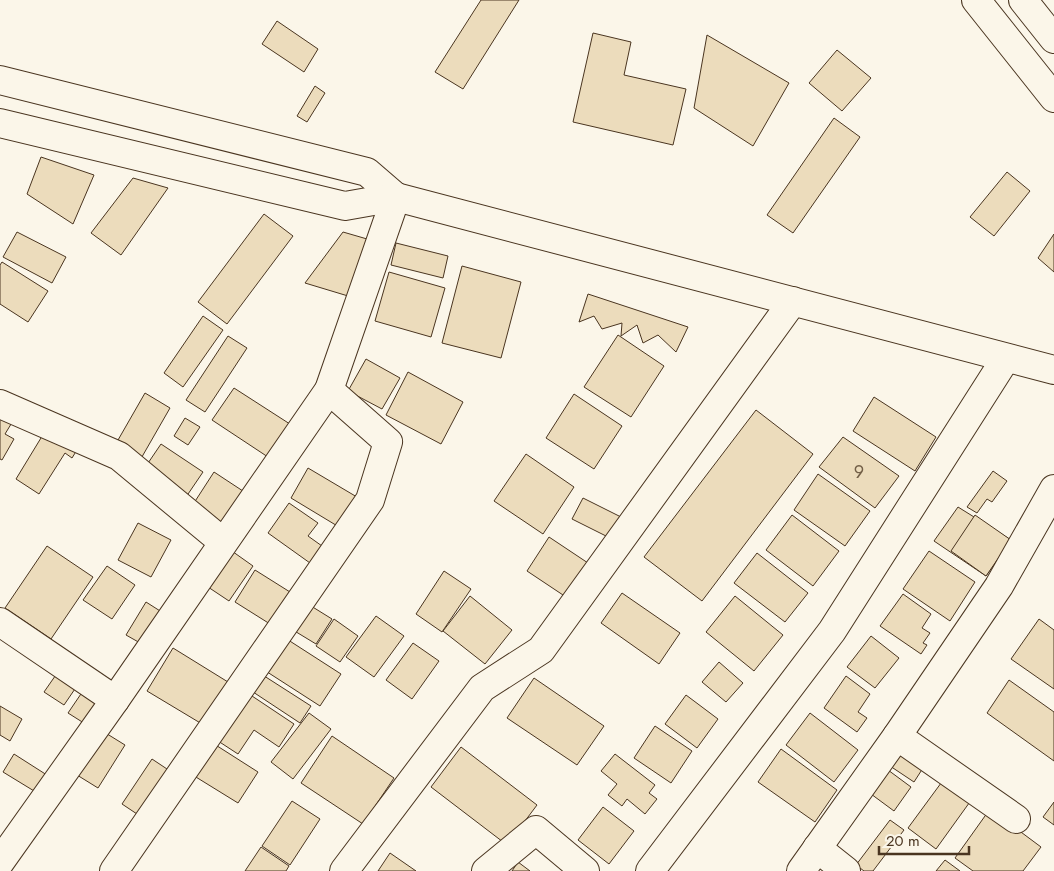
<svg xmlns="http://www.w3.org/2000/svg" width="1054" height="871" viewBox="0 0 1054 871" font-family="Jost,sans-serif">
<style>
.building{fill:#ecdcbc;stroke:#4a3520}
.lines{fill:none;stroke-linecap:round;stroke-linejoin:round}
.minor-casing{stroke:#4a3520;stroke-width:30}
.major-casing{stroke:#4a3520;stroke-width:30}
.minor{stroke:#fbf6e9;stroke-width:28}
.major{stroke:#fbf6e9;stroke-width:28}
.labels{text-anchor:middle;stroke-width:4;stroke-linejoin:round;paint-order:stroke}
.number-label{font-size:18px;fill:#725f47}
</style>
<rect width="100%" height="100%" fill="#fbf6e9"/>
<g class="building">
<path d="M 481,0 L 519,0 L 463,89 L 435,72 Z"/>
<path d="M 277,21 L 318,49 L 304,72 L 262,44 Z"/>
<path d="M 593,33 L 631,42 L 624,75 L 686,89 L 673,145 L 573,122 Z"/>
<path d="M 707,35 L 789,83 L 753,146 L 694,108 Z"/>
<path d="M 837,50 L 871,78 L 842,111 L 809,83 Z"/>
<path d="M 315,86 L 325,93 L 307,122 L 297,116 Z"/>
<path d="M 834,118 L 860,137 L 793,233 L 767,215 Z"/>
<path d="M 41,157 L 94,175 L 73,224 L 27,194 Z"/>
<path d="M 1007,172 L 1030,191 L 994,236 L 970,217 Z"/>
<path d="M 133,178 L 168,188 L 121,255 L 91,233 Z"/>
<path d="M 264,214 L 293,236 L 227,324 L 198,302 Z"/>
<path d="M 17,232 L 66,257 L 52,283 L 3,257 Z"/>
<path d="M 343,232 L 374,241 L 358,299 L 305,283 Z"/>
<path d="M 1054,234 L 1054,272 L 1038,258 Z"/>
<path d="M 396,243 L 448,256 L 443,278 L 391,265 Z"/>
<path d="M 2,262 L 48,291 L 28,322 L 0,304 L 0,265 Z"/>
<path d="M 462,266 L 521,282 L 501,358 L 442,343 Z"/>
<path d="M 389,272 L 445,288 L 431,337 L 375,321 Z"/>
<path d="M 588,294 L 688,327 L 676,352 L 658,335 L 643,343 L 637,325 L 621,336 L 622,323 L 602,329 L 594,316 L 579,322 Z"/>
<path d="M 203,316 L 223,330 L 183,387 L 164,373 Z"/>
<path d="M 618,335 L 664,366 L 631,417 L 584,387 Z"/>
<path d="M 228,336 L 247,348 L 205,412 L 186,400 Z"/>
<path d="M 366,359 L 400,378 L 382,409 L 348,391 Z"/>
<path d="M 408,372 L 463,402 L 441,444 L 386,415 Z"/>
<path d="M 234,388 L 293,426 L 271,459 L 212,420 Z"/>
<path d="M 145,393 L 170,408 L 139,462 L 114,447 Z"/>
<path d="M 574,394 L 622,426 L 594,469 L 546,438 Z"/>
<path d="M 874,397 L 936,437 L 915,471 L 853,431 Z"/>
<path d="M 0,406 L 16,416 L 5,434 L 14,439 L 2,460 L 0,459 Z"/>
<path d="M 756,410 L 813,454 L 702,601 L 644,557 Z"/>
<path d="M 185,418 L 200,427 L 188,445 L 174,436 Z"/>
<path d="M 44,433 L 80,445 L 72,458 L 65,453 L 39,494 L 16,479 Z"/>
<path d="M 843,437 L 899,476 L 875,508 L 819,467 Z"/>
<path d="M 161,444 L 203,472 L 186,497 L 144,469 Z"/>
<path d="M 526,454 L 574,487 L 543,534 L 494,501 Z"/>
<path d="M 308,468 L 362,500 L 344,530 L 291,498 Z"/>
<path d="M 993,471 L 1007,481 L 992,502 L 987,499 L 977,513 L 967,507 Z"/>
<path d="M 214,472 L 249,495 L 227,529 L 192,506 Z"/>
<path d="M 818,474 L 870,511 L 845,546 L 794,510 Z"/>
<path d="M 583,498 L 627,520 L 616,541 L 572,519 Z"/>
<path d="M 289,503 L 318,523 L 308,536 L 329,551 L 317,568 L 268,533 Z"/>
<path d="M 958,507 L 1011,540 L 986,576 L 934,541 Z"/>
<path d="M 792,515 L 839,551 L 813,586 L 766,550 Z"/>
<path d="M 975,515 L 1011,540 L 986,576 L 951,551 Z"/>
<path d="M 138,523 L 171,540 L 151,577 L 118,560 Z"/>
<path d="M 549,537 L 591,565 L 569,599 L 527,571 Z"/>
<path d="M 47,546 L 93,577 L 51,639 L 5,608 Z"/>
<path d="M 229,549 L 253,566 L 229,601 L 205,585 Z"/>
<path d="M 929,551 L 975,582 L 950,621 L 903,589 Z"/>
<path d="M 757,553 L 808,593 L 785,622 L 734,583 Z"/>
<path d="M 107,566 L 135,585 L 112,619 L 83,600 Z"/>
<path d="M 255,570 L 290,592 L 270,624 L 235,602 Z"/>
<path d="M 444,571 L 471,589 L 442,632 L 416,614 Z"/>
<path d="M 622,593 L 680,633 L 659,664 L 601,623 Z"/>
<path d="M 903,594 L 931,614 L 922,628 L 930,633 L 923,643 L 927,645 L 921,654 L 880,626 Z"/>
<path d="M 470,596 L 512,630 L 485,664 L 443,631 Z"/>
<path d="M 735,596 L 783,635 L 754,671 L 706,632 Z"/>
<path d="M 303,601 L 332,619 L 316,644 L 288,627 Z"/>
<path d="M 146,602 L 168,616 L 149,648 L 126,635 Z"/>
<path d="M 376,616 L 404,636 L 374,677 L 346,657 Z"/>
<path d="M 334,619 L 358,636 L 340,662 L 316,646 Z"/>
<path d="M 1039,619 L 1054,630 L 1054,689 L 1011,659 Z"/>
<path d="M 282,636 L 341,674 L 320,706 L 261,668 Z"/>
<path d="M 871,636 L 899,658 L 875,688 L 847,667 Z"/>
<path d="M 413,643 L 439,661 L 412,699 L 386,680 Z"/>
<path d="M 173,648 L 228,682 L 202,724 L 147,691 Z"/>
<path d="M 719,662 L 743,683 L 726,702 L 702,682 Z"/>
<path d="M 60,669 L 79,683 L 64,705 L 44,692 Z"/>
<path d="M 258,672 L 311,706 L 300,723 L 247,688 Z"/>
<path d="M 846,676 L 870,694 L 858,712 L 867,718 L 857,732 L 824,708 Z"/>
<path d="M 534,678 L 604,726 L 577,765 L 507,718 Z"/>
<path d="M 1009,680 L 1054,712 L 1054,761 L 987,713 Z"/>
<path d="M 85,688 L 103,700 L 87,725 L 68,713 Z"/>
<path d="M 246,692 L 294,724 L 279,747 L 254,730 L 238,754 L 215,739 Z"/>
<path d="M 686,695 L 718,719 L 697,748 L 665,724 Z"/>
<path d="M 0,706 L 22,719 L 10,741 L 0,735 Z"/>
<path d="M 309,713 L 331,729 L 293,779 L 271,762 Z"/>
<path d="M 810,713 L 858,750 L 834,782 L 786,745 Z"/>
<path d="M 655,726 L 692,751 L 671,783 L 634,758 Z"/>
<path d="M 104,732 L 125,745 L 98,788 L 77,775 Z"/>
<path d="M 332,736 L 394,778 L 363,824 L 301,783 Z"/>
<path d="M 211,742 L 258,772 L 238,803 L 191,774 Z"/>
<path d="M 461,747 L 537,805 L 507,845 L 431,787 Z"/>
<path d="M 781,749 L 837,790 L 815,822 L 758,782 Z"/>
<path d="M 899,752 L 923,768 L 914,782 L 890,766 Z"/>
<path d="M 14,754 L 50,777 L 39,794 L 3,772 Z"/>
<path d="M 615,754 L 655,785 L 649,793 L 657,799 L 645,814 L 627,799 L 622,806 L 608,795 L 617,784 L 601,771 Z"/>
<path d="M 152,759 L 173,773 L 143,818 L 122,804 Z"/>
<path d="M 888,770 L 911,787 L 894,811 L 871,794 Z"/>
<path d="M 944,779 L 972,799 L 936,849 L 908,828 Z"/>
<path d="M 292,801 L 320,819 L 290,865 L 262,846 Z"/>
<path d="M 1054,802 L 1054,825 L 1043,817 Z"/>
<path d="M 603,807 L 634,831 L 609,864 L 578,840 Z"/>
<path d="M 990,809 L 1041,847 L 1023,871 L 973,871 L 955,858 Z"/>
<path d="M 890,820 L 904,830 L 873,871 L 864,871 L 856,865 Z"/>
<path d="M 261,847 L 289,866 L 286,871 L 245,871 Z"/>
<path d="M 390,853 L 416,871 L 378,871 Z"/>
<path d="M 945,860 L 960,871 L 936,871 Z"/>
<path d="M 518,862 L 530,871 L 512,871 Z"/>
</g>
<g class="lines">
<defs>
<g id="minor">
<path d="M 0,404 L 119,456 L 223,542"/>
<path d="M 0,622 L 115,700"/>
<path d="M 897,736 L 1016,819"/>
<path d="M 817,848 L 846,871"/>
<path d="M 0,862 L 115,700 L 329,390 L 396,197"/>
<path d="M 114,871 L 370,500 L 388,442 L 329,390"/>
<path d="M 344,871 L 482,688 L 541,650 L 793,301"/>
<path d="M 486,871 L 536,830 L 585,871"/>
<path d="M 650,871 L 832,631 L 1006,358"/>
<path d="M 801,871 L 897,736 L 999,586 L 1054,489"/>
</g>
<g id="major">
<path d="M 976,0 L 1054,98"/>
<path d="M 1023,0 L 1054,39"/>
<path d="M 0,80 L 367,172 L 396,197"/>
<path d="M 0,123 L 345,206 L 396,197 L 1054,370"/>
</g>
</defs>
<use href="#minor" class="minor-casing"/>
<use href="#major" class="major-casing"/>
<use href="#minor" class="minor"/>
<use href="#major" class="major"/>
</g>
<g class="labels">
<g class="number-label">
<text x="859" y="478">9</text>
</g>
</g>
<path d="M879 846v8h90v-8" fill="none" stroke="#4a3520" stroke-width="2.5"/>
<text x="886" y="846" font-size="15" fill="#4a3520" stroke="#fbf6e9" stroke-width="4" paint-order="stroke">20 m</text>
</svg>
